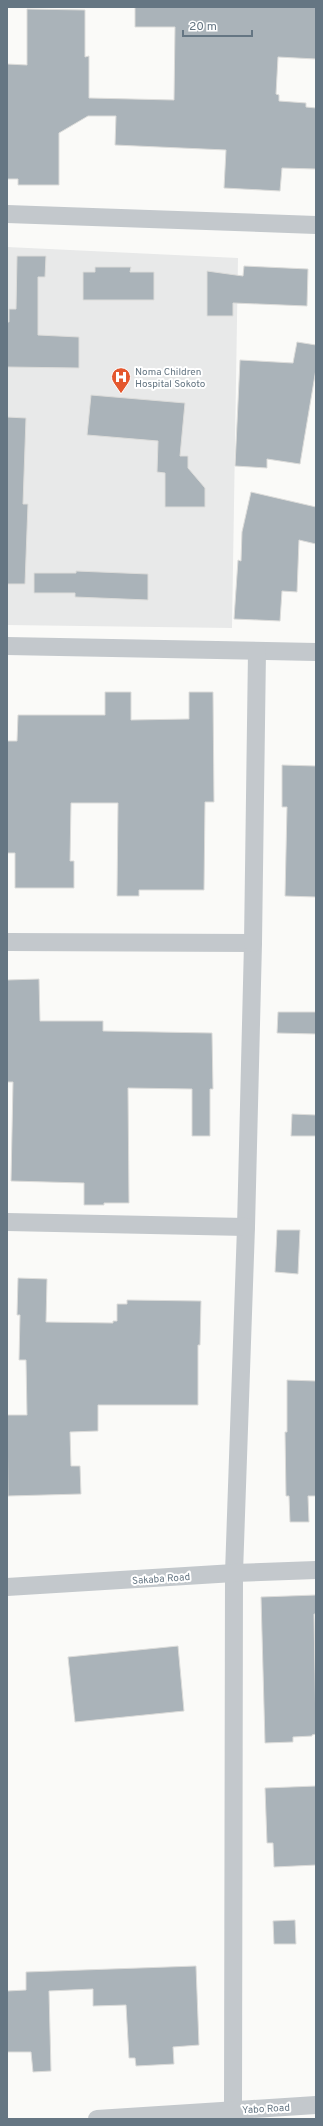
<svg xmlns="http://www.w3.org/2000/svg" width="323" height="2126" viewBox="0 0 323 2126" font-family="Overpass,sans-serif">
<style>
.built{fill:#e8e9e9}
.building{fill:#aab3b9;stroke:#dcdcda}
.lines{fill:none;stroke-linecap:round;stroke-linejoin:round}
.street{stroke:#c3c8cc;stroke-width:18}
.labels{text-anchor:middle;stroke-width:4;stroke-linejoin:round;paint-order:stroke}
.poi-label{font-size:10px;fill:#657683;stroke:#fff;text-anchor:start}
.street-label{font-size:10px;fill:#657683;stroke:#fff}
</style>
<rect width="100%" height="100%" fill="#fafaf8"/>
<path class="built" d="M 7,247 L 238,258 L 232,628 L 7,625 Z"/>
<g class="building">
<path d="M 135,7 L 316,7 L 316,59 L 278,57 L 276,94 L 279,95 L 279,101 L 306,103 L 306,107 L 316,108 L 316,169 L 282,168 L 280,191 L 224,188 L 226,150 L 115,145 L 116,116 L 88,116 L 59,133 L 59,185 L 18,185 L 18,179 L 7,179 L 7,64 L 27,65 L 27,9 L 85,10 L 85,57 L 89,56 L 89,98 L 174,100 L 175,27 L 135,27 Z"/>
<path d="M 17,256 L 46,256 L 45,277 L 38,277 L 38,335 L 79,337 L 79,368 L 7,367 L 7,322 L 9,322 L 9,309 L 16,309 Z"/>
<path d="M 244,266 L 308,269 L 307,306 L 233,303 L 233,316 L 207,316 L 207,271 L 243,276 Z"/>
<path d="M 95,267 L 131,267 L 130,272 L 154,272 L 154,300 L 83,300 L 83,272 L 95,272 Z"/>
<path d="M 297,342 L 316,345 L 316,369 L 300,464 L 267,459 L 267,468 L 235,466 L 240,360 L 293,363 Z"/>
<path d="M 91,395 L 185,403 L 180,456 L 188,456 L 188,468 L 205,488 L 205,507 L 165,507 L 165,473 L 157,472 L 158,441 L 87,435 Z"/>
<path d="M 7,417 L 26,418 L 23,504 L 28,504 L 25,584 L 7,584 Z"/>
<path d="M 251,492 L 316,507 L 316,544 L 299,540 L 297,592 L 282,591 L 280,621 L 234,619 L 238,560 L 241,561 L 242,532 Z"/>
<path d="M 76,571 L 148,574 L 148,600 L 75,597 L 75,593 L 34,593 L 34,573 L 76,573 Z"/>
<path d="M 105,692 L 131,692 L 131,720 L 189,719 L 189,692 L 213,692 L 214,802 L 205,802 L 204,890 L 139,890 L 139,896 L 117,896 L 118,803 L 71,803 L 70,861 L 74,861 L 74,888 L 15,888 L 15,853 L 7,853 L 7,741 L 17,741 L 18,715 L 105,715 Z"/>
<path d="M 282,765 L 316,766 L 316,897 L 285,896 L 287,807 L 282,807 Z"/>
<path d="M 39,979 L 40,1021 L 103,1021 L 103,1031 L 212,1033 L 213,1089 L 210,1089 L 210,1136 L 192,1136 L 192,1089 L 128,1088 L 129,1203 L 104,1203 L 104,1205 L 84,1205 L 84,1183 L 11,1181 L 13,1082 L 7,1082 L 7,980 Z"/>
<path d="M 278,1012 L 316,1012 L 316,1034 L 277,1033 Z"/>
<path d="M 292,1114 L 316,1115 L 316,1136 L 291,1136 Z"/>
<path d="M 277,1230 L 300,1230 L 298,1274 L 275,1272 Z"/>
<path d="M 18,1278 L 47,1279 L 46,1322 L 113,1323 L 113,1321 L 117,1321 L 117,1304 L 127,1304 L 127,1300 L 201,1301 L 200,1345 L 198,1345 L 198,1405 L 98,1405 L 98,1431 L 70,1432 L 71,1466 L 80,1466 L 81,1494 L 8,1496 L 7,1415 L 27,1415 L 26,1360 L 19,1360 L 20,1315 L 17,1315 Z"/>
<path d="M 287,1380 L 316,1381 L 316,1496 L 308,1496 L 309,1522 L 290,1522 L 289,1496 L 286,1496 L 285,1432 L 287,1432 Z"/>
<path d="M 316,1595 L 316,1614 L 314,1614 L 316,1734 L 312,1735 L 312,1736 L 293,1737 L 293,1742 L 265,1743 L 261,1597 Z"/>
<path d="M 178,1646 L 184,1711 L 75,1722 L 68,1657 Z"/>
<path d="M 316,1786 L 316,1865 L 274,1867 L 273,1843 L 267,1843 L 265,1788 Z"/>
<path d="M 295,1920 L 296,1944 L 274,1944 L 273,1921 Z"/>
<path d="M 196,1966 L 199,2045 L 173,2047 L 174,2064 L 136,2066 L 135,2058 L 129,2058 L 126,2005 L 93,2006 L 93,1989 L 49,1991 L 51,2071 L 33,2072 L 31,2052 L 7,2052 L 7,1991 L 26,1990 L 26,1972 Z"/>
</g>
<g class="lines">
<g class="street">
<path d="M 7,214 L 316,225"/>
<path d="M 7,646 L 316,652"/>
<path d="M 7,942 L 253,943 L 246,1227 L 234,1573 L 233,2110"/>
<path d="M 253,943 L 257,651"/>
<path d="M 7,1222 L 246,1227"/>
<path d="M 7,1587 L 234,1573 L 316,1570"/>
<path d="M 97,2119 L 316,2105"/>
</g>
</g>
<defs>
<symbol id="hospital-pin" viewBox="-11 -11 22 30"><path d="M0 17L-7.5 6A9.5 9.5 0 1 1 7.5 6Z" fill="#e4572e" stroke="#fff"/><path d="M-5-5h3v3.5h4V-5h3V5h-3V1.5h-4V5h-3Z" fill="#fff"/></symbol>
</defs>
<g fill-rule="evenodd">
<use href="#hospital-pin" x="110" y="366" width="22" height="30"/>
</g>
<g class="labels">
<g class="poi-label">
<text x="135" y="375">Noma Children<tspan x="135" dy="12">Hospital Sokoto</tspan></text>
</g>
<g class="street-label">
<text transform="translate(161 1578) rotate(-4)" y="4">Sakaba Road</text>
<text transform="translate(266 2108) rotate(-3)" y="4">Yabo Road</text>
</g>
</g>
<rect width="323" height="2126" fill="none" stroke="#657683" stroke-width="16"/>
<path d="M183 30v6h69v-6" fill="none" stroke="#657683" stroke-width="2"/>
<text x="189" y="30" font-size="12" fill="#657683" stroke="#ffffff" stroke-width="3" paint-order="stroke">20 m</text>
</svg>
